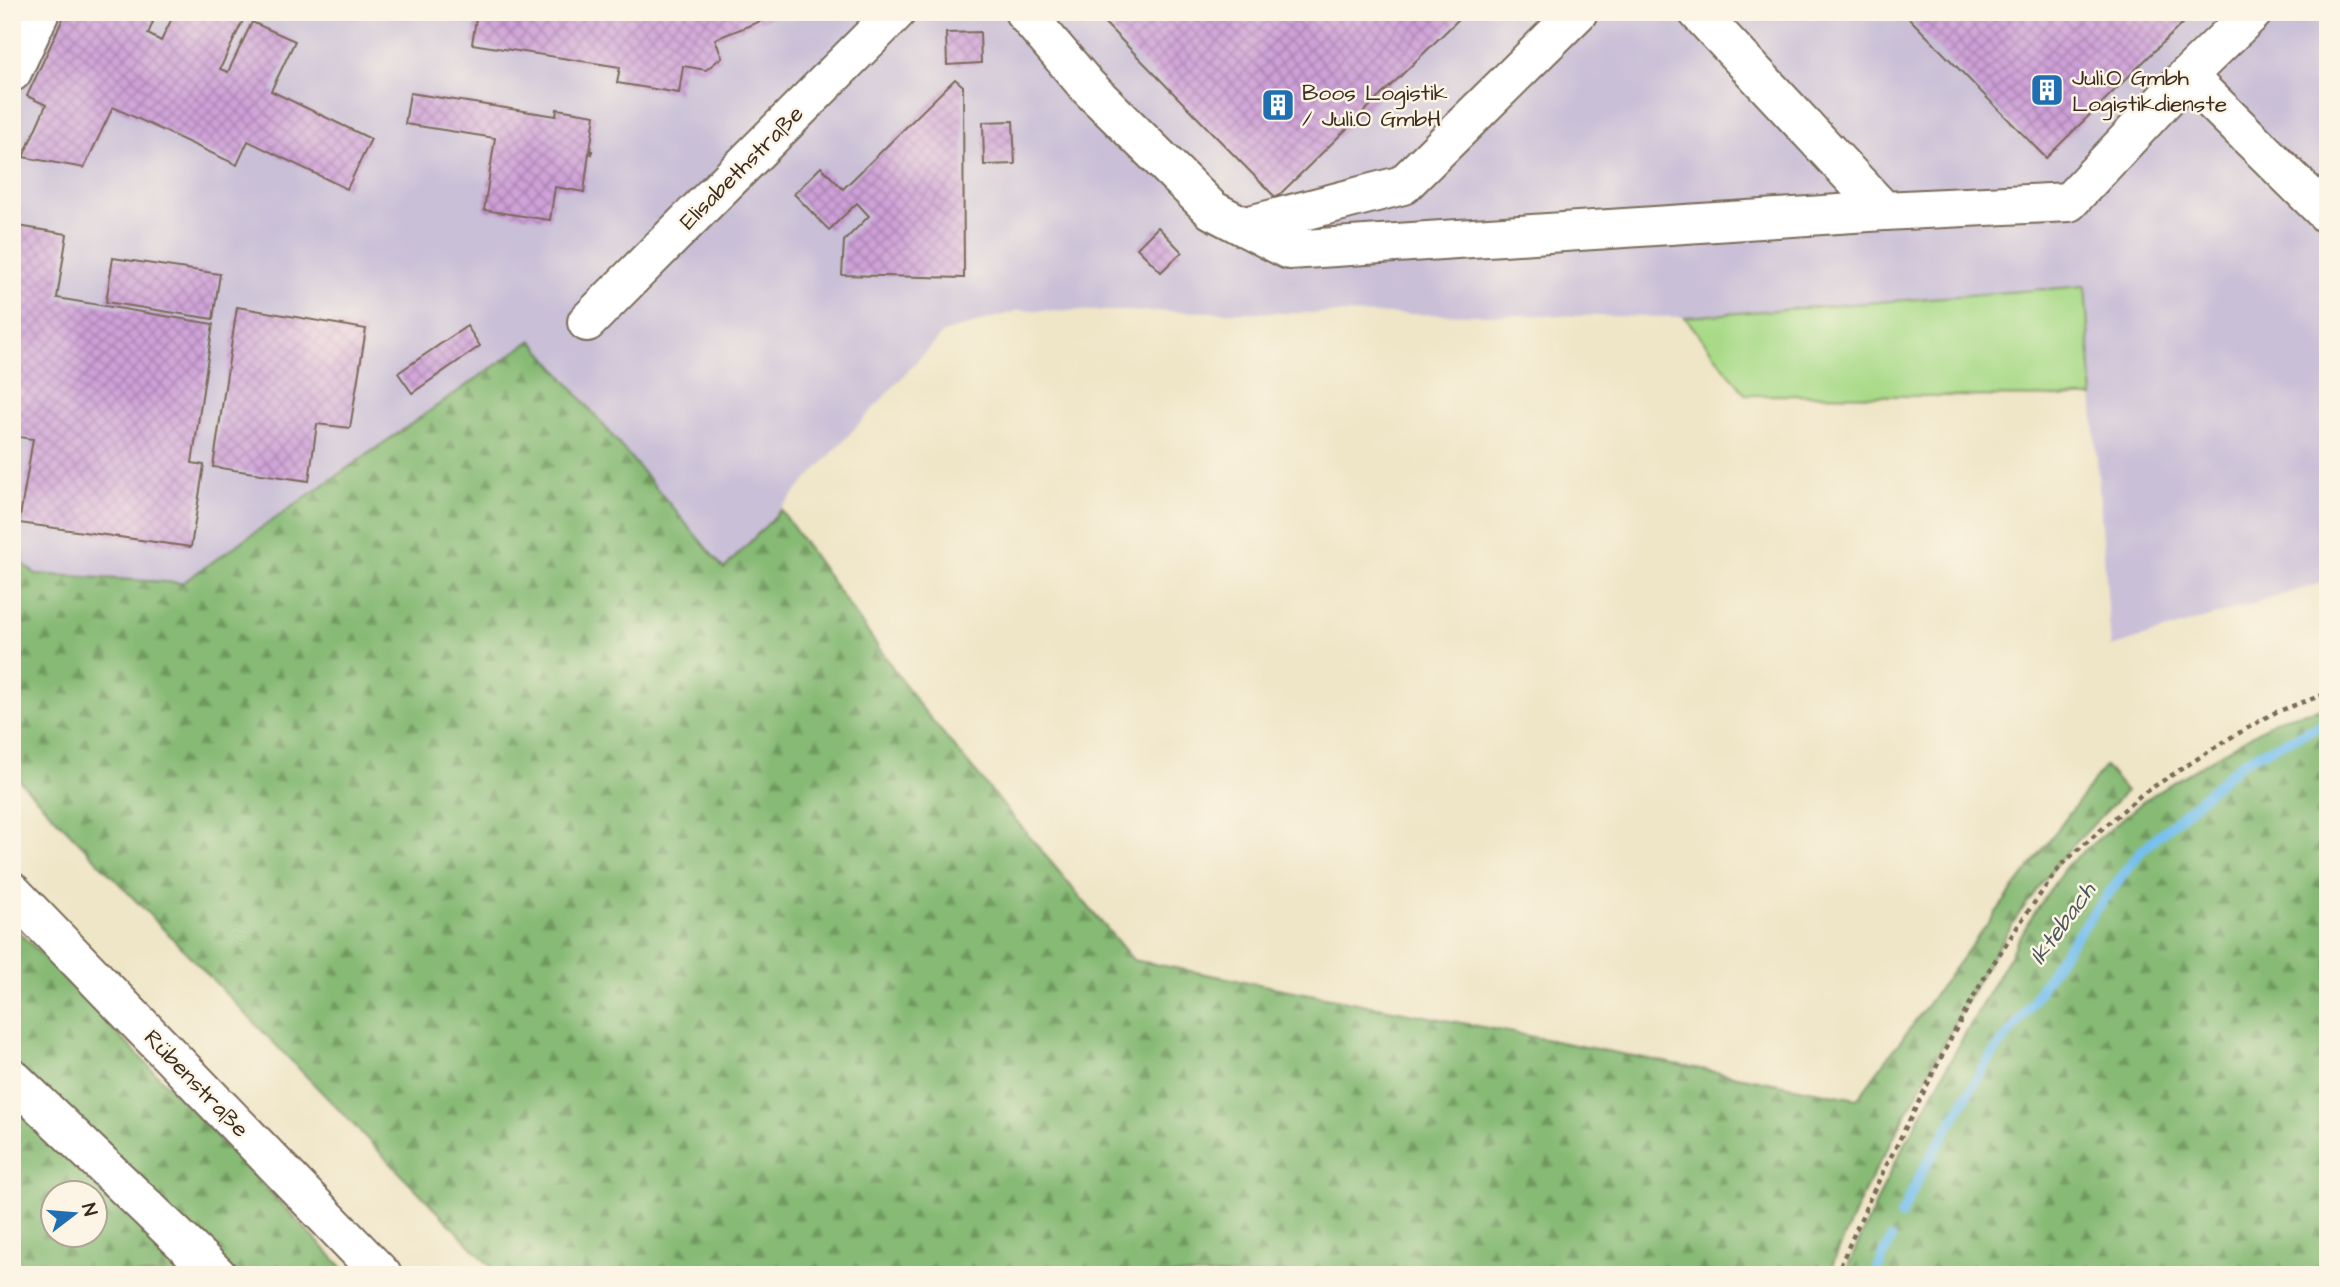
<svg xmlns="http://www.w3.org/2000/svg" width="2340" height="1287" viewBox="0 0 2340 1287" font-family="'Architects Daughter',sans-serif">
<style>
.industrial{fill:#c9bfd7}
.grass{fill:#a8da88;stroke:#728253;stroke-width:2}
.forest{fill:url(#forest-firs);stroke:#607249;stroke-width:2;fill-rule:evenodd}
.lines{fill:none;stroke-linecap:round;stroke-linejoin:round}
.stream{stroke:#74bfee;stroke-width:10}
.building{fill:url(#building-cross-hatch)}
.minor-casing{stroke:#7a6b59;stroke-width:42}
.path{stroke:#7a6b59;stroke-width:4.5;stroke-dasharray:5 5;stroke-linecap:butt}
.minor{stroke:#fff;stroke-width:38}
.labels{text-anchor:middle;stroke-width:5;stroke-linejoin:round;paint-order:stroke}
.poi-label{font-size:23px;fill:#3b2a1e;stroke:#fcf5e5;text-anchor:start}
.street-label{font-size:23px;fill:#3b2a1e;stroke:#fcf5e5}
.water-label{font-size:24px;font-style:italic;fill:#4c575c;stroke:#fcf5e5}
</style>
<defs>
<pattern id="forest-firs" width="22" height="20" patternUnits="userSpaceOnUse" patternTransform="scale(1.75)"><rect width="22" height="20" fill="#86ba74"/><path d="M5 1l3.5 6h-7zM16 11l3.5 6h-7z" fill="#6f975f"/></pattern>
<pattern id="building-cross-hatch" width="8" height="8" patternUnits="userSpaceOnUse" patternTransform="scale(1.75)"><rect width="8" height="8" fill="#cea0d8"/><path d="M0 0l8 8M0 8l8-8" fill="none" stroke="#a883af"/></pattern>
</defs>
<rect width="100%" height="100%" fill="#fcf5e5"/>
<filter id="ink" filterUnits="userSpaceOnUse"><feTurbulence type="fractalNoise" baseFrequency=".0143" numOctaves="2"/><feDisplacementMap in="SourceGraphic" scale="14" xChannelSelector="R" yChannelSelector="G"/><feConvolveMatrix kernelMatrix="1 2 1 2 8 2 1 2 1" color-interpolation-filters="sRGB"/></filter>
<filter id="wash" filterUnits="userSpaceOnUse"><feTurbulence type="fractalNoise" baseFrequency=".00686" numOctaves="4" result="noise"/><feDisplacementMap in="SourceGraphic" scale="28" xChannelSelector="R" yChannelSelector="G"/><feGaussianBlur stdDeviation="1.57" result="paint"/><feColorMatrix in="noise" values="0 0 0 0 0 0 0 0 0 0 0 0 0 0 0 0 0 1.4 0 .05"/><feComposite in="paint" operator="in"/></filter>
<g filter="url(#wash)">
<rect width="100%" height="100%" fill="#efe5c7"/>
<path class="industrial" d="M 12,12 L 2328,12 L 2328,581 L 2111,647 L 2084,286 L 1685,317 L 1019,310 L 943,333 L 724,570 L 531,340 L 182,583 L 36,574 L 12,555 Z"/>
<path class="grass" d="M 2085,286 L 2093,397 L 1746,395 L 1685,317 Z"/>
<g class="forest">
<path d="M 532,340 L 724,569 L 781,510 L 920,706 L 1133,960 L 1857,1099 L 2105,766 L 2126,791 L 2060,859 L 2019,914 L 1984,969 L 1863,1194 L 1828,1275 L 499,1275 L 12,773 L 12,555 L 36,574 L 182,583 Z"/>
<path d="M 2328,706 L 2328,1275 L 1844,1275 L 1891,1170 L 1960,1043 L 2028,923 L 2066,866 L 2146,799 L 2278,719 Z"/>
<path d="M 12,924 L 343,1268 L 350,1275 L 12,1275 ZM 52,1192 L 94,1192 L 94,1234 L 52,1234 Z"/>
</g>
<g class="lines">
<g class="stream">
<path d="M 1901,1216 L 1919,1177 L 1987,1062 L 2028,1009 L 2061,956 L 2141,851 L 2245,760 L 2328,722"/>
<path d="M 1875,1275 L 1891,1239"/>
</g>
</g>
<g id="blocks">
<g class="building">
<path d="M 66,12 L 144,12 L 142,17 L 153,22 L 148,34 L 161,41 L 175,12 L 247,12 L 220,69 L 228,72 L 252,22 L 295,41 L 271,91 L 371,139 L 347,189 L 248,141 L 237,165 L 113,107 L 84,168 L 23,157 L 46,105 L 27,96 Z"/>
<path d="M 477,12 L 784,12 L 715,39 L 722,57 L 706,70 L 683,66 L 679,93 L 617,83 L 620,67 L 472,44 Z"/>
<path d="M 1094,12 L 1466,12 L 1276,198 Z"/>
<path d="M 1903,12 L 2194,12 L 2046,158 Z"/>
<path d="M 980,32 L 981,63 L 947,65 L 946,33 Z"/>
<path d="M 955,79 L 963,86 L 964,278 L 842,275 L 844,241 L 869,216 L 857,203 L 829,230 L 794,194 L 821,167 L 843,189 Z"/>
<path d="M 410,93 L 556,116 L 557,109 L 595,115 L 590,151 L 592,151 L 592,154 L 589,153 L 584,192 L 555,187 L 550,220 L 484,210 L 495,138 L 405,124 Z"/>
<path d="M 1013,121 L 1015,164 L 984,165 L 983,122 Z"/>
<path d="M 12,225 L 67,234 L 57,298 L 213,324 L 192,463 L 204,465 L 191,547 L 19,523 L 33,439 L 12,436 Z"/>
<path d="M 1158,227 L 1182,252 L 1161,272 L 1137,248 Z"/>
<path d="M 113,258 L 220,274 L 213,319 L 106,302 Z"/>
<path d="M 237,307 L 366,329 L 350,428 L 317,424 L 309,481 L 213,467 Z"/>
<path d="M 467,326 L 480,346 L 412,393 L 398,373 Z"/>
</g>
</g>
</g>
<g filter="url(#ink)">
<use href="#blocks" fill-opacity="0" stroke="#7a6b59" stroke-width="2"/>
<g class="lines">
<defs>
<g id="minor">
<path d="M 1024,12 L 1087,86 L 1212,210 L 1289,250 L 1884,211 L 2069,202 L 2187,76 L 2253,12"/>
<path d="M 1698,12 L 1884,211"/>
<path d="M 12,72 L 40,12"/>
<path d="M 2187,76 L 2328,215"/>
<path d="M 1246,226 L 1403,185 L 1578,12"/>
<path d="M 587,322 L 896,12"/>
<path d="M 12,892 L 382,1275"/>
<path d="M 12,1078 L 217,1275"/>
</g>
</defs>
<use href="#minor" class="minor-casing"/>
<path class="path" d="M 1836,1275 L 1871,1196 L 1951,1038 L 1987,973 L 2024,917 L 2062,864 L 2142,794 L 2230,738 L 2276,712 L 2328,693"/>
<use href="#minor" class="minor"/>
</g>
</g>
<defs>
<symbol id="building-square" viewBox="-11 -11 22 22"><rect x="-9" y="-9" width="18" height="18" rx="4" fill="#1f6fb2" stroke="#fcf5e5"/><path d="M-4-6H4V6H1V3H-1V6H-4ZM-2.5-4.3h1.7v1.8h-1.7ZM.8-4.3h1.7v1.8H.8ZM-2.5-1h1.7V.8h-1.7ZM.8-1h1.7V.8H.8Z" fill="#fff"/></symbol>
</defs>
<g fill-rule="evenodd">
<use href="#building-square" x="2028" y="71" width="38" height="38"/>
<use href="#building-square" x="1259" y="86" width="38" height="38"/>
</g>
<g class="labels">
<g class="poi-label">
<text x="2072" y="85">Juli.O Gmbh<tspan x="2072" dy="26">Logistikdienste</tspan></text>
<text x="1302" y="100">Boos Logistik<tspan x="1302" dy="26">/ Juli.O GmbH</tspan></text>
</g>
<g class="street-label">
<text transform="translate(741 167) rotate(-45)" y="8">Elisabethstraße</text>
<text transform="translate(197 1083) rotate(46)" y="8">Rübenstraße</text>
</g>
<g class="water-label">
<text transform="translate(2062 923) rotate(-54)" y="8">Iktebach</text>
</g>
</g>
<rect width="2340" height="1287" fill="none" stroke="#fcf5e5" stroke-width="42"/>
<g transform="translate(74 1214) rotate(74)"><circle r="33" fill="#fcf5e5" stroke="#afa495" stroke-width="2"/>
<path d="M0-5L12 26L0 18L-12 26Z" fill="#1f6fb2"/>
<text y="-10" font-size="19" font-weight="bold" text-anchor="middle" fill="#3b2a1e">N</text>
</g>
</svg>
